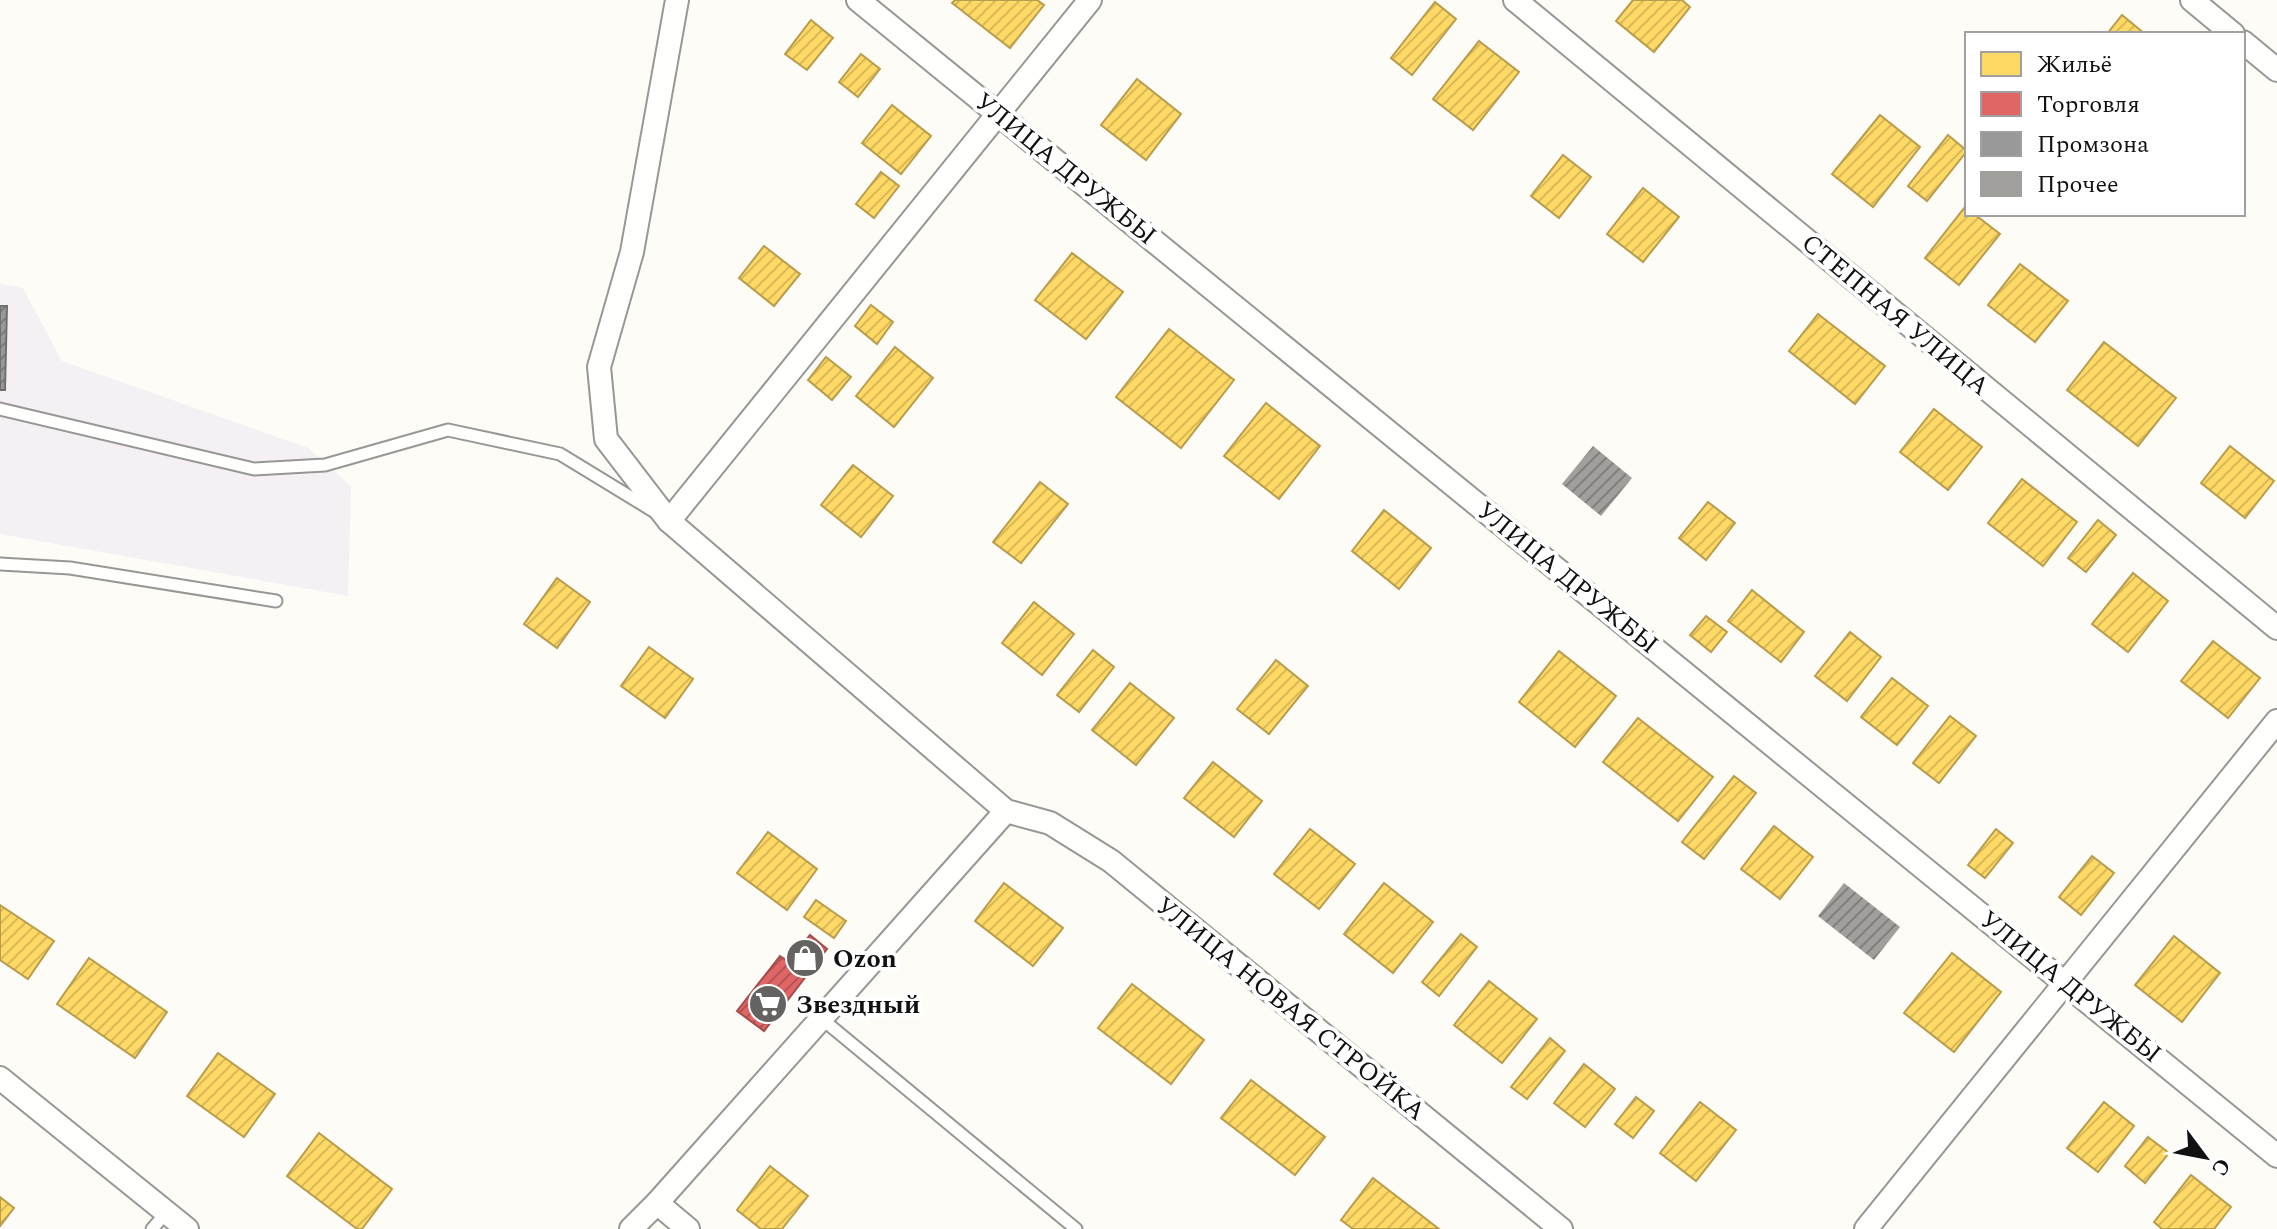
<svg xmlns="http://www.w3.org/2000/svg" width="2277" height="1229" viewBox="0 0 2277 1229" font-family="Spectral,serif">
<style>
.industrial{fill:#f5f0f3}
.homes{fill:url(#homes-hatch);stroke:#b89d4c;stroke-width:2}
.shops{fill:url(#shops-hatch);stroke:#a24c4c;stroke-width:2}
.industry{fill:url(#industry-hatch);stroke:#707070;stroke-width:2}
.building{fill:url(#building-hatch)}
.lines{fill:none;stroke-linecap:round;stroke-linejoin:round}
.lane-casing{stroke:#979795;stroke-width:15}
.street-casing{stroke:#979795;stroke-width:26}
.lane{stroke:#fffffe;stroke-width:11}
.street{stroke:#fffffe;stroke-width:22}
.labels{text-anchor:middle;stroke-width:8;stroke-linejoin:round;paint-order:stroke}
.street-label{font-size:26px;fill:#111;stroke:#fff}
.poi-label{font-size:26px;font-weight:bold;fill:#111;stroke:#fff;text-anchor:start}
</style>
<defs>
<pattern id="homes-hatch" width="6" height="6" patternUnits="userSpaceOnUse" patternTransform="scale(2)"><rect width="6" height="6" fill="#ffd966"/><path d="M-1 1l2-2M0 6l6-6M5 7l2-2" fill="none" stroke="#dab957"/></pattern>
<pattern id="shops-hatch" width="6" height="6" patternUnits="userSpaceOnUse" patternTransform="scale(2)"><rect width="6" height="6" fill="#e06666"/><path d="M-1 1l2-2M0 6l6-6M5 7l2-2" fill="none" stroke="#b45353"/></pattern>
<pattern id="industry-hatch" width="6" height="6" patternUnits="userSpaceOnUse" patternTransform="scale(2)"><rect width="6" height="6" fill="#999"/><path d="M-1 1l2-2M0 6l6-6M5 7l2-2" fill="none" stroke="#7b7b7b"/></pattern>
<pattern id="building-hatch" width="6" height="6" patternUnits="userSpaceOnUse" patternTransform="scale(2)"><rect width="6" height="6" fill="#a19f9c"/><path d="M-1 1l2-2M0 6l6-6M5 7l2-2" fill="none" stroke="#82807e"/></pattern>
</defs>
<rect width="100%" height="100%" fill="#fdfcf7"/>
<path class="industrial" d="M 0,284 L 23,288 L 62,361 L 308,448 L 351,486 L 348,596 L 0,534 Z"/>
<g class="homes">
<path d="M 955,0 L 1037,0 L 1044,5 L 1010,48 L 952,3 Z"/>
<path d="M 1633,0 L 1682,0 L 1690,7 L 1654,52 L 1616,21 Z"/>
<path d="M 1435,2 L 1456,19 L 1412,75 L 1391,58 Z"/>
<path d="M 2122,15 L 2145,34 L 2107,34 Z"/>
<path d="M 811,20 L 833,38 L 807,70 L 785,54 Z"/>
<path d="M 1479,41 L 1519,72 L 1473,130 L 1433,99 Z"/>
<path d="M 861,54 L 880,69 L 858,97 L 839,82 Z"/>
<path d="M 1137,79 L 1181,114 L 1146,160 L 1101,125 Z"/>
<path d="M 892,105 L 931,136 L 901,174 L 862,143 Z"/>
<path d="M 1880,115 L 1920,147 L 1873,207 L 1832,174 Z"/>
<path d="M 1948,135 L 1967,151 L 1927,201 L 1908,186 Z"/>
<path d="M 1563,155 L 1591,177 L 1559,218 L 1531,196 Z"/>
<path d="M 881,172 L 899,186 L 874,218 L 856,204 Z"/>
<path d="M 1643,188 L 1679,217 L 1643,262 L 1607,234 Z"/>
<path d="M 1965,207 L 1967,214 L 1974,214 L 2000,234 L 1959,285 L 1925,258 Z"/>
<path d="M 764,246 L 800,274 L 774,306 L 739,278 Z"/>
<path d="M 1072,253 L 1123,292 L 1086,339 L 1035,300 Z"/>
<path d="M 2020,264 L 2068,301 L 2035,342 L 1988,305 Z"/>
<path d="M 871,305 L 893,322 L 877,344 L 855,326 Z"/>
<path d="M 1818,314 L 1885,366 L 1855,404 L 1789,351 Z"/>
<path d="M 1169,329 L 1234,380 L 1181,448 L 1116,397 Z"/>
<path d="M 2104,342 L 2176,398 L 2138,446 L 2067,390 Z"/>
<path d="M 895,347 L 933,378 L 894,427 L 856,396 Z"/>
<path d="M 826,357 L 851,377 L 832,400 L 808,380 Z"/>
<path d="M 1266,403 L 1320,446 L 1279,499 L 1224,456 Z"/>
<path d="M 1934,409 L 1982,447 L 1948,490 L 1900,452 Z"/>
<path d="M 2230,446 L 2274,481 L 2245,518 L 2201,483 Z"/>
<path d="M 853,465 L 893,496 L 861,537 L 821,505 Z"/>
<path d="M 2022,479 L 2077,522 L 2043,566 L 1988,523 Z"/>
<path d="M 1040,482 L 1068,504 L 1021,563 L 993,542 Z"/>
<path d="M 1708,502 L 1735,523 L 1706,560 L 1679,538 Z"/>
<path d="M 1384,510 L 1431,548 L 1399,589 L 1352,551 Z"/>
<path d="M 2098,520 L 2116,535 L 2086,572 L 2068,558 Z"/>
<path d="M 2133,573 L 2168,601 L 2128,652 L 2092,624 Z"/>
<path d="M 557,578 L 590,602 L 557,648 L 524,624 Z"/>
<path d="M 1752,590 L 1804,632 L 1781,662 L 1728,621 Z"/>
<path d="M 1034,602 L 1074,634 L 1042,675 L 1002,643 Z"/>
<path d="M 1706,616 L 1727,632 L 1711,652 L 1690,635 Z"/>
<path d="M 1850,632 L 1881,657 L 1847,701 L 1815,676 Z"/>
<path d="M 2213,641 L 2260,678 L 2228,718 L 2181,681 Z"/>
<path d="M 649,647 L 693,679 L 665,718 L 621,686 Z"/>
<path d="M 1093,650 L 1114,667 L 1079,712 L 1057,695 Z"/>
<path d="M 1559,651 L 1616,696 L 1575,747 L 1519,702 Z"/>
<path d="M 1276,660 L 1308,686 L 1269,734 L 1237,709 Z"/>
<path d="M 1892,678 L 1928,706 L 1897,745 L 1861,717 Z"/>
<path d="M 1130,683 L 1174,718 L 1136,765 L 1092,730 Z"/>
<path d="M 1950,716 L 1976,736 L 1939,783 L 1913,763 Z"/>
<path d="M 1638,718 L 1713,777 L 1678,821 L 1603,762 Z"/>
<path d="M 1213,762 L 1262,801 L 1234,837 L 1184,798 Z"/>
<path d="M 1734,776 L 1756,793 L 1704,859 L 1682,842 Z"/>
<path d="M 1774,826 L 1813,857 L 1780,899 L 1741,869 Z"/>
<path d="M 1310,829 L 1355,864 L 1319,909 L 1274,874 Z"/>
<path d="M 1996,829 L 2013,843 L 1985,878 L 1968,865 Z"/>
<path d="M 768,832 L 817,869 L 787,910 L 737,873 Z"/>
<path d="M 2092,856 L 2114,873 L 2081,915 L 2059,897 Z"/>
<path d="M 1004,883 L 1063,928 L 1033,966 L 975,921 Z"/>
<path d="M 1384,883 L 1433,922 L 1393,973 L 1344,934 Z"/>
<path d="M 816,900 L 846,921 L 834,938 L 804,917 Z"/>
<path d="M 0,905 L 54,941 L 28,979 L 0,960 Z"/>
<path d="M 1461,934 L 1477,947 L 1439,996 L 1422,982 Z"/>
<path d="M 2174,936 L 2220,973 L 2182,1022 L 2135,985 Z"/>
<path d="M 1952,953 L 2001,992 L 1954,1052 L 1904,1013 Z"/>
<path d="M 89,958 L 167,1012 L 135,1058 L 57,1004 Z"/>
<path d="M 1489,981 L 1537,1019 L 1502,1063 L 1454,1025 Z"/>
<path d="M 1132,984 L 1204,1040 L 1171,1084 L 1098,1028 Z"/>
<path d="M 1550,1038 L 1565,1051 L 1527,1099 L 1511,1087 Z"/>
<path d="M 218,1053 L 275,1094 L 244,1137 L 187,1096 Z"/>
<path d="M 1584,1064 L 1615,1089 L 1585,1127 L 1554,1103 Z"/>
<path d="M 1251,1080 L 1325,1137 L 1295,1175 L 1221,1118 Z"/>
<path d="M 1636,1097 L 1654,1111 L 1633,1138 L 1615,1124 Z"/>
<path d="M 1700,1102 L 1736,1130 L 1696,1181 L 1660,1153 Z"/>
<path d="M 2104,1102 L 2134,1126 L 2098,1172 L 2067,1148 Z"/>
<path d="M 319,1133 L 392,1189 L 362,1229 L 357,1229 L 287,1176 Z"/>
<path d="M 2148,1137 L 2169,1153 L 2145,1183 L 2125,1166 Z"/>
<path d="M 770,1166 L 808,1196 L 782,1229 L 761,1229 L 737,1210 Z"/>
<path d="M 2191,1175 L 2231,1207 L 2214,1229 L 2162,1229 L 2154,1222 Z"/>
<path d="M 1373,1178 L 1439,1229 L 1353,1229 L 1341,1220 Z"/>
<path d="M 0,1197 L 14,1208 L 0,1226 Z"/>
</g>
<path class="shops" d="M 810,935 L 827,949 L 764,1031 L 737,1011 L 780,956 L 789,962 Z"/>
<path class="industry" d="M 0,306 L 7,306 L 5,390 L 0,390 Z"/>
<g class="building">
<path d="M 1593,446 L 1632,478 L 1601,516 L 1562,484 Z"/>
<path d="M 1844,883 L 1900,927 L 1874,960 L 1818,916 Z"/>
</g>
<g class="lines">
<defs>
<g id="lane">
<path d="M 0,409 L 254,469 L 325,465 L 448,430 L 560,454 L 655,512"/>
<path d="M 0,564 L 70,568 L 276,601"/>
<path d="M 822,1019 L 1076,1229"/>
<path d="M 152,1229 L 167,1212"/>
</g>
<g id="street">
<path d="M 677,0 L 632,252 L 599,367 L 606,439 L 669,521 L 1006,811 L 1050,823 L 1111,861 L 1561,1229"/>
<path d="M 858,0 L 2277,1156"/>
<path d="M 1515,0 L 2277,628"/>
<path d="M 2192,0 L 2233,34"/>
<path d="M 2243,42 L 2277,70"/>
<path d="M 669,521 L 1090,0"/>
<path d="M 0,1078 L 187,1229"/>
<path d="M 657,1203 L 688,1229"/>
<path d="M 631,1229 L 657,1203 L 1006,811"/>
<path d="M 1866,1229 L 2277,721"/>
</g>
</defs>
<use href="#lane" class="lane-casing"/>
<use href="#street" class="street-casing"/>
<use href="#lane" class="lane"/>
<use href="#street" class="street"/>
</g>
<defs>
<symbol id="shop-disc" viewBox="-11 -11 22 22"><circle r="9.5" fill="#646362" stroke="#fff"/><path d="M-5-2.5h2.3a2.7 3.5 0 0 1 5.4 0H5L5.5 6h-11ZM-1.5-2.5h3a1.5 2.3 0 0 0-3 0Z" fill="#fff"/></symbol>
<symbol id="supermarket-disc" viewBox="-11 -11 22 22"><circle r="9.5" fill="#646362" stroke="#fff"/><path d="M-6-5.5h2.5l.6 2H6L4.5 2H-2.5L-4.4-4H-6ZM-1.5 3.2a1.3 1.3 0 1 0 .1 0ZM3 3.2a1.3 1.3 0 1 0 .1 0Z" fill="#fff"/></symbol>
</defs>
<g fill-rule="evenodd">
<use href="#shop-disc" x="783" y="936" width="44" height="44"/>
<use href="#supermarket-disc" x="746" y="982" width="44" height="44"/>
</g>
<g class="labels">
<g class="street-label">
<text transform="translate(1066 168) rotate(39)" y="9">УЛИЦА ДРУЖБЫ</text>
<text transform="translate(1896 314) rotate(40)" y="9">СТЕПНАЯ УЛИЦА</text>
<text transform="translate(1568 577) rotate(39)" y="9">УЛИЦА ДРУЖБЫ</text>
<text transform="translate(2071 986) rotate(39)" y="9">УЛИЦА ДРУЖБЫ</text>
<text transform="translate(1291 1008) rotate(39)" y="9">УЛИЦА НОВАЯ СТРОЙКА</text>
</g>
<g class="poi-label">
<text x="833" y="967">Ozon</text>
<text x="796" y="1013">Звездный</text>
</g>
</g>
<rect x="1965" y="32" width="280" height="184" fill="#ffffff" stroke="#a0a0a0" stroke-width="2"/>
<rect x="1981" y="52" width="40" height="24" fill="#ffd966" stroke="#a0a0a0" stroke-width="2"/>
<text x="2037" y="72" font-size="24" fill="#111111">Жильё</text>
<rect x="1981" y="92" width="40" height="24" fill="#e06666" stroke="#a0a0a0" stroke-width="2"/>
<text x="2037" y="112" font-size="24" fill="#111111">Торговля</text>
<rect x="1981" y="132" width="40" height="24" fill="#999999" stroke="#a0a0a0" stroke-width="2"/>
<text x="2037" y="152" font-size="24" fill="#111111">Промзона</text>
<rect x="1981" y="172" width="40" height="24" fill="#a19f9c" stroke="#a0a0a0" stroke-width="2"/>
<text x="2037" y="192" font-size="24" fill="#111111">Прочее</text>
<g transform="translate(2205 1157) rotate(122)" stroke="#ffffff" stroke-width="6" paint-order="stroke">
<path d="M0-6L14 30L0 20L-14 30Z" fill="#111111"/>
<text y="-12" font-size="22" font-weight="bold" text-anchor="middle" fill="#111111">С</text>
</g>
</svg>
